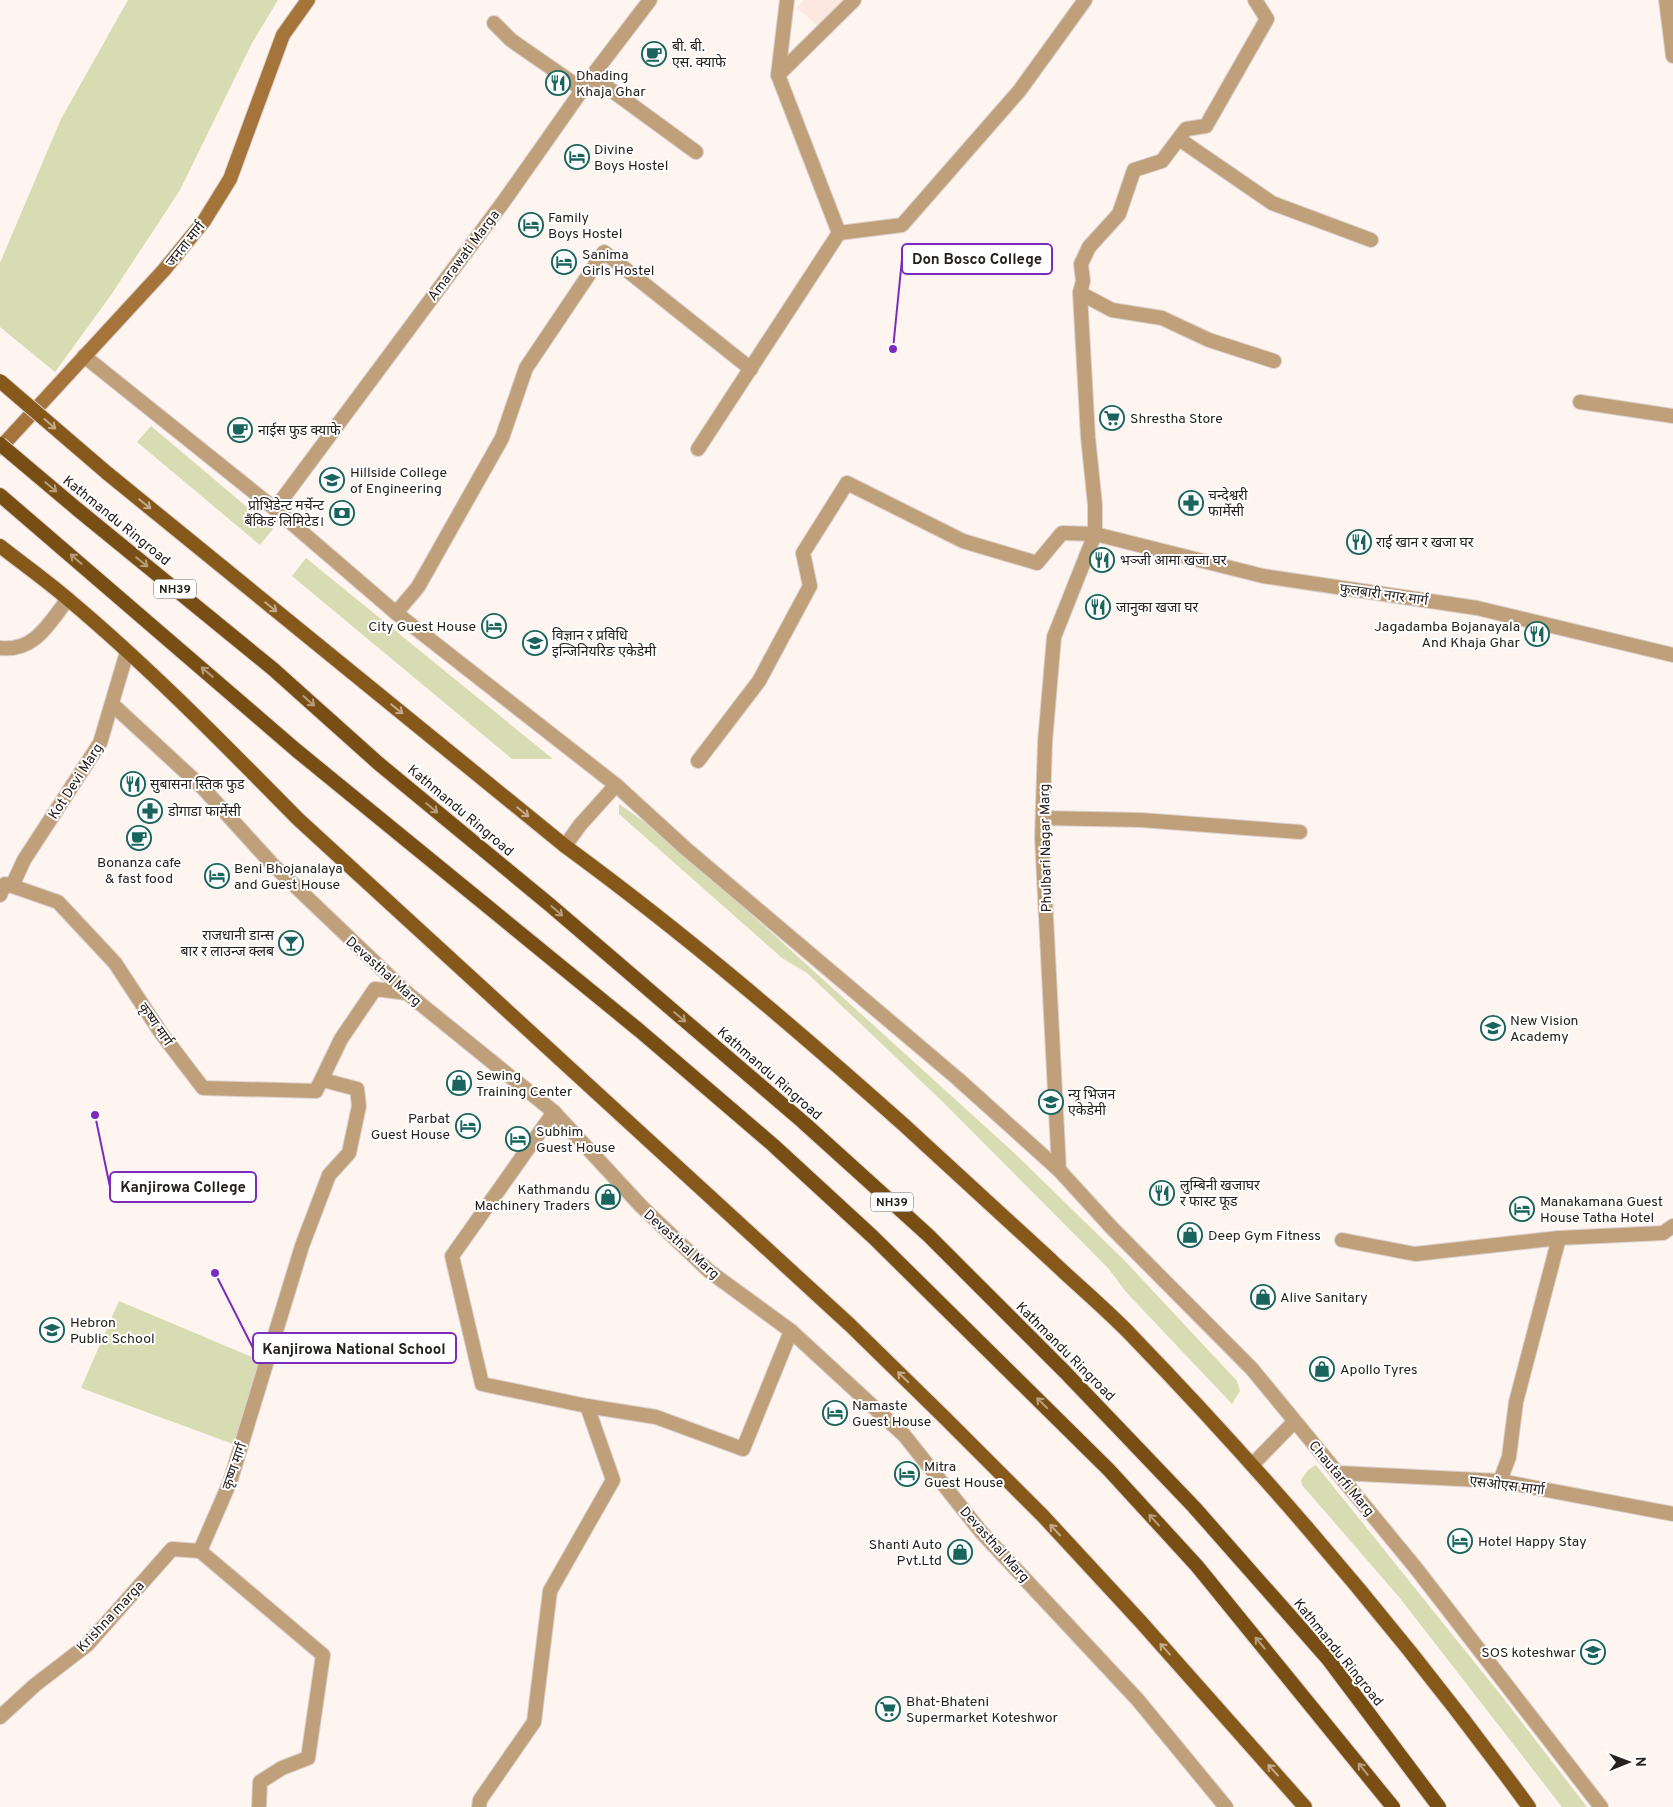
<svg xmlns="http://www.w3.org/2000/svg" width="1673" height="1807" viewBox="0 0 1673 1807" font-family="Overpass,'Noto Sans Devanagari',sans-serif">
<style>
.medical{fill:#fce8e0}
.green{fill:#d8dcb2}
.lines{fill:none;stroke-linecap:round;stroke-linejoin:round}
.service-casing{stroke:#dbd2ce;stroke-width:16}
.pedestrian-casing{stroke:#dbd2ce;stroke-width:16}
.minor-casing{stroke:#dbd2ce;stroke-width:16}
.tertiary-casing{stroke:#dbd2ce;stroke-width:16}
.secondary-casing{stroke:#dbd2ce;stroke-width:16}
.primary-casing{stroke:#dbd2ce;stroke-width:16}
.trunk-casing{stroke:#dbd2ce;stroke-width:16}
.service{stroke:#c09f7b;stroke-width:14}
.pedestrian{stroke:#c09f7b;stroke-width:14}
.minor{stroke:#c09f7b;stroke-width:14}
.tertiary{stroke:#c09f7b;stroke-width:14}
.secondary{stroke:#a4743a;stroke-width:14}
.primary{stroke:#86591b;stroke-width:14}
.trunk{stroke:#784e14;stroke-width:14}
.primary-bridge-casing{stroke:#dbd2ce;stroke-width:16;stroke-linecap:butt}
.trunk-bridge-casing{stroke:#dbd2ce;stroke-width:16;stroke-linecap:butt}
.primary-bridge{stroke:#86591b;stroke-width:14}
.trunk-bridge{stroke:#784e14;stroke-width:14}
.oneway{stroke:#c2ac8d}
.oneway2{stroke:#b59e7e}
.labels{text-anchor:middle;stroke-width:4;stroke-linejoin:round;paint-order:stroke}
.shield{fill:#fff;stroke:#676362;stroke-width:1}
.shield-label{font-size:12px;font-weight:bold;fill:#26201e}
.poi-label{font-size:14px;fill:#26201e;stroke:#fff;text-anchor:start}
.street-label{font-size:14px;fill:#26201e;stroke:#fff}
.leader{fill:none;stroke:#7b2cbf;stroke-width:2}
.callout-dot{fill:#7b2cbf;stroke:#fff;stroke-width:2}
.callout{fill:#fff;stroke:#7b2cbf;stroke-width:2}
.callout-label{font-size:15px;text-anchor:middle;font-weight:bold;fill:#26201e}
</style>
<rect width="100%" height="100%" fill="#fef4f0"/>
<path class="medical" d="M 804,0 L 846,0 L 822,29 L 797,8 Z"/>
<g class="green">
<path d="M 128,0 L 278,0 L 252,43 L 180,190 L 111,295 L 55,372 L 0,327 L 0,263 L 61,119 Z"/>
<path d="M 151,426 L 273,529 L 260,545 L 137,442 Z"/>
<path d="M 306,558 L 553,759 L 512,759 L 292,576 Z"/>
<path d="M 619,804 L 666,837 L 1011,1150 L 1125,1261 L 1237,1381 L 1240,1391 L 1232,1404 L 1126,1292 L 1108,1268 L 942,1101 L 807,973 L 782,958 L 619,814 Z"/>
<path d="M 119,1301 L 266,1363 L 241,1447 L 81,1388 Z"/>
<path d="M 1316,1465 L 1500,1694 L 1587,1807 L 1562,1807 L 1399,1597 L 1302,1485 L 1301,1480 L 1308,1470 Z"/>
</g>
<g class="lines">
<defs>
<g id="service">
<path d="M 1580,402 L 1673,416"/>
<path d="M 616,785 L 685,848 L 958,1079 L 1059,1170"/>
<path d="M 1252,1465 L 1294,1422"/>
</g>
<path id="pedestrian" d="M 494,23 L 511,40 L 583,90"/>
<g id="minor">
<path d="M 787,0 L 778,75 L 839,233"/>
<path d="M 1255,0 L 1267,19 L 1206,126 L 1186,129 L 1162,161 L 1134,170 L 1119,214 L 1089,247 L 1081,264 L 1083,281 L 1080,293 L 1088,437 L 1095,505 L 1095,534 L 1054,637 L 1045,742 L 1042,838 L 1059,1170 L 1111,1227 L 1252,1369 L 1415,1567 L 1601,1807"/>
<path d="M 1666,0 L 1673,56"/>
<path d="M 778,75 L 854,0"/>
<path d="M 592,76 L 696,152"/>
<path d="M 1179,139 L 1272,203 L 1371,240"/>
<path d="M 839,233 L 902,225 L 1020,90 L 1085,0"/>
<path d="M 1080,293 L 1112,310 L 1162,318 L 1209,340 L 1274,361"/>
<path d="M 84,356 L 275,509 L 396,613 L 616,785 L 580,825 L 565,846"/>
<path d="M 698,449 L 839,233"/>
<path d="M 275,509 L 504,201 L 592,76 L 650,0"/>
<path d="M 396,613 L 418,587 L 502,438 L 526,368 L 604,252 L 751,369"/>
<path d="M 113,705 L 203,788 L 272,864 L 407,993 L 554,1112 L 641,1206 L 709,1271 L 791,1331 L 904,1435 L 982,1533 L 1137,1699 L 1226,1807"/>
<path d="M 698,761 L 759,681 L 810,586 L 803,553 L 847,483 L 963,541 L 1037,563 L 1062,533 L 1095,534 L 1263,576 L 1477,608 L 1673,655"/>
<path d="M 1043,818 L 1141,820 L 1300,832"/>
<path d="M 12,886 L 58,902 L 115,963 L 161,1033 L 203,1088 L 316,1091 L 341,1039 L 375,989 L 407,993"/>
<path d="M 0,895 L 5,884 L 12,886 L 24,860 L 100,743 L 127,652"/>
<path d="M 1559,1238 L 1663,1233 L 1673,1226"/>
<path d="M 1342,1240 L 1415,1254 L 1559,1238 L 1516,1402 L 1509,1457 L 1500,1481"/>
<path d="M 587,1406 L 656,1417 L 743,1449 L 791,1331"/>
<path d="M 1339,1473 L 1500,1481 L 1673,1514"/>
<path d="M 0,1717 L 35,1685 L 87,1645 L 172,1549 L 200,1551"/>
<path d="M 259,1807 L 260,1782 L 282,1768 L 308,1758 L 323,1655 L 200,1551 L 230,1482 L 302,1246 L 329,1175 L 349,1153 L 359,1106 L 357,1089 L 323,1080"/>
<path d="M 479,1807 L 480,1800 L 534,1722 L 550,1591 L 613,1480 L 587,1406 L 482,1384 L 452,1256 L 554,1112"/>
</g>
<path id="tertiary" d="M 0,648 C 35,652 49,623 68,599"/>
<path id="secondary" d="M 0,448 L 164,270 L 204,221 L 230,179 L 283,35 L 308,0"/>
<g id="primary">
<path d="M 107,473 L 565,846 C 684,933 795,1028 904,1125 C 953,1170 1002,1215 1051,1260 C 1077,1285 1106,1309 1131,1335 C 1274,1483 1408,1641 1529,1807"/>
<path d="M 0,546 C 23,564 47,581 69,600 C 150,668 224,744 298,819 L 850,1325 L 944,1417 L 1043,1516 L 1141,1622 L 1305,1807"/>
</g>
<g id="trunk">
<path d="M 0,495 L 296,750 L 640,1031 L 773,1145 L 873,1237 L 1109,1470 L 1197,1566 L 1393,1807"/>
<path d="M 77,509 L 273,669 L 378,763 L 550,905 L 803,1122 L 928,1235 L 1065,1372 L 1194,1507 L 1328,1659 L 1439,1807"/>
</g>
</defs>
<use href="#service" class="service-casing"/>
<use href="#pedestrian" class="pedestrian-casing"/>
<use href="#minor" class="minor-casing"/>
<use href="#tertiary" class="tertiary-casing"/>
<use href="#secondary" class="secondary-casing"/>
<use href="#primary" class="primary-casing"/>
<use href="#trunk" class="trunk-casing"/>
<use href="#service" class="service"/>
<use href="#pedestrian" class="pedestrian"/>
<use href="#minor" class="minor"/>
<use href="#tertiary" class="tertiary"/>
<use href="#secondary" class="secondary"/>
<use href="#primary" class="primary"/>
<use href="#trunk" class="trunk"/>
<defs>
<path id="primary-bridge" d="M 0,381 L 107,473"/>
<path id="trunk-bridge" d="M 0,444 L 77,509"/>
</defs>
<use href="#primary-bridge" class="primary-bridge-casing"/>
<use href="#trunk-bridge" class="trunk-bridge-casing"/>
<use href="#primary-bridge" class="primary-bridge"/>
<use href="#trunk-bridge" class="trunk-bridge"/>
</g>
<defs><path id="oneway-shaft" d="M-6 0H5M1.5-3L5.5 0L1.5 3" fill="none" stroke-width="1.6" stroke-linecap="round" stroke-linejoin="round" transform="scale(1.25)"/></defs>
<g class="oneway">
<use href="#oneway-shaft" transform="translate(50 424) rotate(41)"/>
<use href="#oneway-shaft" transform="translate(145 504) rotate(39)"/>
<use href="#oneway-shaft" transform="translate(271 607) rotate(39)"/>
<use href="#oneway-shaft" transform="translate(397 709) rotate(39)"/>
<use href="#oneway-shaft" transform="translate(523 812) rotate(39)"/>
<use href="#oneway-shaft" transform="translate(903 1377) rotate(-136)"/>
<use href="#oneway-shaft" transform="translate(1055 1530) rotate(-133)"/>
<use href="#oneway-shaft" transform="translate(1165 1649) rotate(-132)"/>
<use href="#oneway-shaft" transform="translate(1273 1770) rotate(-132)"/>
</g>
<g class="oneway2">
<use href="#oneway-shaft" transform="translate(51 487) rotate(40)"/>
<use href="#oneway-shaft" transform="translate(76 559) rotate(-139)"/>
<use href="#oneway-shaft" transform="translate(142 562) rotate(39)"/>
<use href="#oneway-shaft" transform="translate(207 672) rotate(-140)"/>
<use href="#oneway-shaft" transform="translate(309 701) rotate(42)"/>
<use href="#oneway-shaft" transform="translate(432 808) rotate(40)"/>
<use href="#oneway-shaft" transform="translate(557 911) rotate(41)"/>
<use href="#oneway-shaft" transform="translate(680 1017) rotate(40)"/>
<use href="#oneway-shaft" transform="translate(1042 1403) rotate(-135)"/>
<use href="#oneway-shaft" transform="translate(1154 1520) rotate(-132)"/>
<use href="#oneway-shaft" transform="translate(1260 1643) rotate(-130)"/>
<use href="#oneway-shaft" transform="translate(1363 1769) rotate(-129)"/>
</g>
<defs>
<symbol id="cafe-ring" viewBox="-11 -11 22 22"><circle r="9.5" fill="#fff" stroke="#19655e" stroke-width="1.5"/><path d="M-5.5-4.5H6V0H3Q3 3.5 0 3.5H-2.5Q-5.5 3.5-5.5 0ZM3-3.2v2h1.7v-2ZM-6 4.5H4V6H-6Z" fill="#19655e"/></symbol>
<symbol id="restaurant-ring" viewBox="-11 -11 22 22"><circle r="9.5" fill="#fff" stroke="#19655e" stroke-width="1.5"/><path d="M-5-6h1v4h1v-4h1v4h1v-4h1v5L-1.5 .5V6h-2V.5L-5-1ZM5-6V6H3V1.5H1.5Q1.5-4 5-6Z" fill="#19655e"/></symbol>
<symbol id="hotel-ring" viewBox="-11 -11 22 22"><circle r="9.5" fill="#fff" stroke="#19655e" stroke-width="1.5"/><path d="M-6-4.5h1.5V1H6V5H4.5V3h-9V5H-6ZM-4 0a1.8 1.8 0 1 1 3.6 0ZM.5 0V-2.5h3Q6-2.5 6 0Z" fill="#19655e"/></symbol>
<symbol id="supermarket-ring" viewBox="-11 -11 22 22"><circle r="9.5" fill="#fff" stroke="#19655e" stroke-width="1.5"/><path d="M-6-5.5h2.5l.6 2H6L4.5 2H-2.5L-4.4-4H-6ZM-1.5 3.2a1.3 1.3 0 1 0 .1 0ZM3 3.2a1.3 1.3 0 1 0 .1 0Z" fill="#19655e"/></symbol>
<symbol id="university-ring" viewBox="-11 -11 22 22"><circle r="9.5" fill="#fff" stroke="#19655e" stroke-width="1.5"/><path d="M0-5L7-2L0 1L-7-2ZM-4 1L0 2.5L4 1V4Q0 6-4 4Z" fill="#19655e"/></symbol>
<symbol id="pharmacy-ring" viewBox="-11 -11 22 22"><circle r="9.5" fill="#fff" stroke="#19655e" stroke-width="1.5"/><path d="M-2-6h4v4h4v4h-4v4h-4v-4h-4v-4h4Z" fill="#19655e"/></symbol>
<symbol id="bank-ring" viewBox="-11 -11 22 22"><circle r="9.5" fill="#fff" stroke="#19655e" stroke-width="1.5"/><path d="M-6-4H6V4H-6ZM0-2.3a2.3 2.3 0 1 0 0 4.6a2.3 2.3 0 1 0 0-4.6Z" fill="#19655e"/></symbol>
<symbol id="bar-ring" viewBox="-11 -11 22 22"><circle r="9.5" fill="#fff" stroke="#19655e" stroke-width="1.5"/><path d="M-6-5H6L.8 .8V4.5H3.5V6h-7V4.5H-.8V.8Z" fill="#19655e"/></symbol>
<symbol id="school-ring" viewBox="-11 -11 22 22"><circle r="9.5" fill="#fff" stroke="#19655e" stroke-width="1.5"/><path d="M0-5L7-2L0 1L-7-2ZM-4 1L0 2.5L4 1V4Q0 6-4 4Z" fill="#19655e"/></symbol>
<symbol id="shop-ring" viewBox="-11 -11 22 22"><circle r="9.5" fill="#fff" stroke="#19655e" stroke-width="1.5"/><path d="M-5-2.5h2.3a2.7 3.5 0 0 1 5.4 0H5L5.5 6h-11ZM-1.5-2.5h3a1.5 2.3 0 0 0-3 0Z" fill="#19655e"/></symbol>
</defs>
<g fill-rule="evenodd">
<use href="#cafe-ring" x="640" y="40" width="28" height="28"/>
<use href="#restaurant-ring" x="544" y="69" width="28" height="28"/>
<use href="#hotel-ring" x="563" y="143" width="28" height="28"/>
<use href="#hotel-ring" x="517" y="211" width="28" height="28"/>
<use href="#hotel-ring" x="550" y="248" width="28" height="28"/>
<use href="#supermarket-ring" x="1098" y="404" width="28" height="28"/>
<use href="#cafe-ring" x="226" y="416" width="28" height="28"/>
<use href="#university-ring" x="318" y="466" width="28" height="28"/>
<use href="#pharmacy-ring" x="1177" y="489" width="28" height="28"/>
<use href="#bank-ring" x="328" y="499" width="28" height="28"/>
<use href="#restaurant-ring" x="1345" y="528" width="28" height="28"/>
<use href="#restaurant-ring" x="1088" y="546" width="28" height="28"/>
<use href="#restaurant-ring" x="1084" y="593" width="28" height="28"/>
<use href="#hotel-ring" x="480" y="612" width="28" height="28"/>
<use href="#restaurant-ring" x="1523" y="620" width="28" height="28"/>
<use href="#university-ring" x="521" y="629" width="28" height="28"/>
<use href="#restaurant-ring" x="119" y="770" width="28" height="28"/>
<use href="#pharmacy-ring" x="136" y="797" width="28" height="28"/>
<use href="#cafe-ring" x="125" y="824" width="28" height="28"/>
<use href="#hotel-ring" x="203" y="862" width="28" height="28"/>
<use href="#bar-ring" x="277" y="929" width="28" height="28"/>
<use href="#school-ring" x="1479" y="1014" width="28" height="28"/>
<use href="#shop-ring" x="445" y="1069" width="28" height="28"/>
<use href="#university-ring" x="1037" y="1088" width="28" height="28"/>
<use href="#hotel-ring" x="454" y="1112" width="28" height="28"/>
<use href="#hotel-ring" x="504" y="1125" width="28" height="28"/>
<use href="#restaurant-ring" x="1148" y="1179" width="28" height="28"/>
<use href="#shop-ring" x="594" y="1183" width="28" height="28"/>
<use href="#hotel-ring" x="1508" y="1195" width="28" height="28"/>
<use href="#shop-ring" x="1176" y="1221" width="28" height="28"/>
<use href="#shop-ring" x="1249" y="1283" width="28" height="28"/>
<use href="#school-ring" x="38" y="1316" width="28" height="28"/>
<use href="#shop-ring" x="1308" y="1355" width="28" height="28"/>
<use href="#hotel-ring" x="821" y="1399" width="28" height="28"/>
<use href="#hotel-ring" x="893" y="1460" width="28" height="28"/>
<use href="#hotel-ring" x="1446" y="1527" width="28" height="28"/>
<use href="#shop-ring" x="946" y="1538" width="28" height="28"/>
<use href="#school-ring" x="1579" y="1638" width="28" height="28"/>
<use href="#supermarket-ring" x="874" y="1695" width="28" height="28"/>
</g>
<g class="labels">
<g class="shield">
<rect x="154" y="579.5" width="42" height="19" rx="4"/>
<rect x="871" y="1192.5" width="42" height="19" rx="4"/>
</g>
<g class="shield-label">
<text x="175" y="593">NH39</text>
<text x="892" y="1206">NH39</text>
</g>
<g class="poi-label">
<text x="672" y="51">बी. बी.<tspan x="672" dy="16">एस. क्याफे</tspan></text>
<text x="576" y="80">Dhading<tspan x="576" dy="16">Khaja Ghar</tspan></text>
<text x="594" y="154">Divine<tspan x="594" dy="16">Boys Hostel</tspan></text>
<text x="548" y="222">Family<tspan x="548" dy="16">Boys Hostel</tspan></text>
<text x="582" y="259">Sanima<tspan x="582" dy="16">Girls Hostel</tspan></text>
<text x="1130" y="423">Shrestha Store</text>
<text x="258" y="435">नाईस फुड क्याफे</text>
<text x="350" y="477">Hillside College<tspan x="350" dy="16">of Engineering</tspan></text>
<text x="1208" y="500">चन्देश्वरी<tspan x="1208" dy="16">फार्मेसी</tspan></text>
<text x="324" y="510" text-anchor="end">प्रोभिडेन्ट मर्चेन्ट<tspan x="324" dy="16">बैंकिङ लिमिटेड।</tspan></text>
<text x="1376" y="547">राई खान र खजा घर</text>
<text x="1120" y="565">भञ्जी आमा खजा घर</text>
<text x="1116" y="612">जानुका खजा घर</text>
<text x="476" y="631" text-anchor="end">City Guest House</text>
<text x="1520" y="631" text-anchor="end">Jagadamba Bojanayala<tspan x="1520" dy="16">And Khaja Ghar</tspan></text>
<text x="552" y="640">विज्ञान र प्रविधि<tspan x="552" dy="16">इन्जिनियरिङ एकेडेमी</tspan></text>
<text x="150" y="789">सुबासना स्तिक फुड</text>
<text x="168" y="816">डोगाडा फार्मेसी</text>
<text x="139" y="867" text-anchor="middle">Bonanza cafe<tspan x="139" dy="16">&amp; fast food</tspan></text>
<text x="234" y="873">Beni Bhojanalaya<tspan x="234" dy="16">and Guest House</tspan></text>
<text x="274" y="940" text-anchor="end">राजधानी डान्स<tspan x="274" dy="16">बार र लाउन्ज क्लब</tspan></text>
<text x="1510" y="1025">New Vision<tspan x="1510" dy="16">Academy</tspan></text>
<text x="476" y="1080">Sewing<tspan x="476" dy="16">Training Center</tspan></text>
<text x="1068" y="1099">न्यू भिजन<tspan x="1068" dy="16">एकेडेमी</tspan></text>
<text x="450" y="1123" text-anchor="end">Parbat<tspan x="450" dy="16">Guest House</tspan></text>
<text x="536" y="1136">Subhim<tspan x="536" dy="16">Guest House</tspan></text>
<text x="1180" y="1190">लुम्बिनी खजाघर<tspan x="1180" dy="16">र फास्ट फूड</tspan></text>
<text x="590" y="1194" text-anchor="end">Kathmandu<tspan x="590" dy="16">Machinery Traders</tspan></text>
<text x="1540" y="1206">Manakamana Guest<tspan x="1540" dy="16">House Tatha Hotel</tspan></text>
<text x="1208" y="1240">Deep Gym Fitness</text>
<text x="1280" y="1302">Alive Sanitary</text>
<text x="70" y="1327">Hebron<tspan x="70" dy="16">Public School</tspan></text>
<text x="1340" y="1374">Apollo Tyres</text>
<text x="852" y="1410">Namaste<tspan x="852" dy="16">Guest House</tspan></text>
<text x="924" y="1471">Mitra<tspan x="924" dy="16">Guest House</tspan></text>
<text x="1478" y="1546">Hotel Happy Stay</text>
<text x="942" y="1549" text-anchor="end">Shanti Auto<tspan x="942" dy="16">Pvt.Ltd</tspan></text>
<text x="1576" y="1657" text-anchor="end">SOS koteshwar</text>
<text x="906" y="1706">Bhat-Bhateni<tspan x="906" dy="16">Supermarket Koteshwor</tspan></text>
</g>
<g class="street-label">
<text transform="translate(185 244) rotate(-51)" y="5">जनता मार्ग</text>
<text transform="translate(463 255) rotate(-53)" y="5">Amarawati Marga</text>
<text transform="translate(117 520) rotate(39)" y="5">Kathmandu Ringroad</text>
<text transform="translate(1384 594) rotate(8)" y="5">फुलबारी नगर मार्ग</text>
<text transform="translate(75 781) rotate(-57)" y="5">Kot Devi Marg</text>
<text transform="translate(461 810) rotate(40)" y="5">Kathmandu Ringroad</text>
<text transform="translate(1045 848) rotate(-91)" y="5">Phulbari Nagar Marg</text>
<text transform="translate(384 971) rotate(42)" y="5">Devasthal Marg</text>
<text transform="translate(156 1024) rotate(55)" y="5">कृष्ण मार्ग</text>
<text transform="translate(770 1073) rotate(41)" y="5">Kathmandu Ringroad</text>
<text transform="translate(682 1244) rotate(42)" y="5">Devasthal Marg</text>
<text transform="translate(1066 1351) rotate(45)" y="5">Kathmandu Ringroad</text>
<text transform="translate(234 1466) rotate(-71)" y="5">कृष्ण मार्ग</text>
<text transform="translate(1342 1478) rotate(50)" y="5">Chautarfi Marg</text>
<text transform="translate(1507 1485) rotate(7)" y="5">एसओएस मार्गा</text>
<text transform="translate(995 1544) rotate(48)" y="5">Devasthal Marg</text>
<text transform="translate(110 1616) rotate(-47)" y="5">Krishna marga</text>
<text transform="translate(1339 1652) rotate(51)" y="5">Kathmandu Ringroad</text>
</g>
</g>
<path class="leader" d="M893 349L902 259M95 1115L110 1187M215 1273L253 1348"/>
<g class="callout-dot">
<circle cx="893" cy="349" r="5"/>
<circle cx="95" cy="1115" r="5"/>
<circle cx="215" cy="1273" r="5"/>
</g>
<g class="callout">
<rect x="902" y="244" width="150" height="30" rx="5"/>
<rect x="110" y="1172" width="146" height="30" rx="5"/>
<rect x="253" y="1333" width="203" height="30" rx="5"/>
</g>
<g class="callout-label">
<text x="977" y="264">Don Bosco College</text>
<text x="183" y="1192">Kanjirowa College</text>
<text x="354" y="1354">Kanjirowa National School</text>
</g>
<g transform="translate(1628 1762) rotate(89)" stroke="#ffffff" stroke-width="4" paint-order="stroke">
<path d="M0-4L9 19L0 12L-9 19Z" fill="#26201e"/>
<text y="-8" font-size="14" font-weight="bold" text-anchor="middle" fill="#26201e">N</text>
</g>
</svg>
